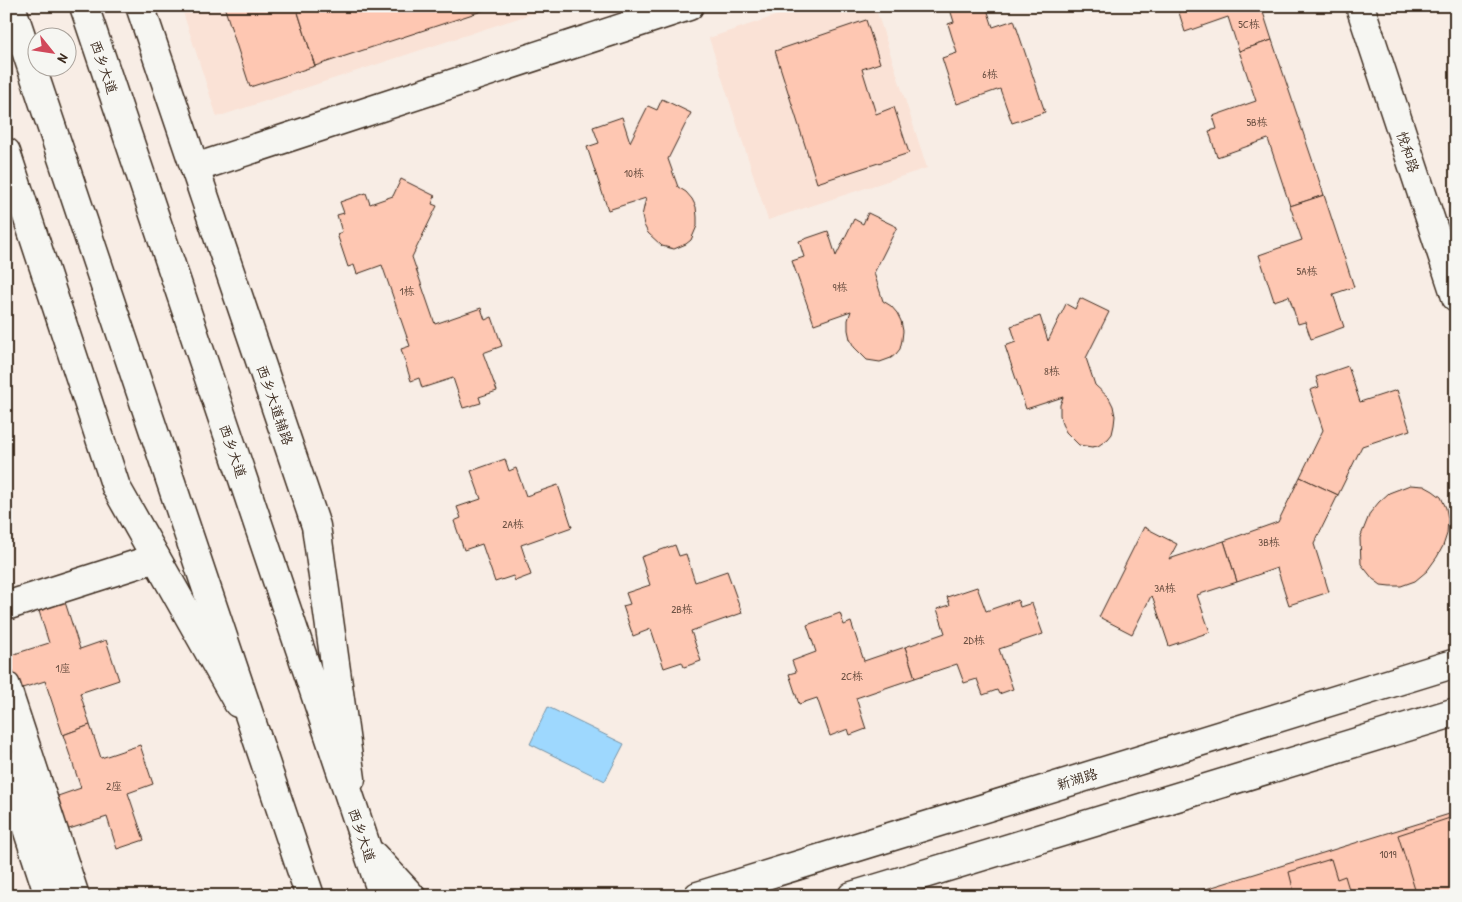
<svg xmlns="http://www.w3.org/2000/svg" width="1462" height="902" viewBox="0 0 1462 902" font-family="'Patrick Hand','LXGW WenKai TC',sans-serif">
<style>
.built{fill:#fae2d6}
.water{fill:#9ed8fe;stroke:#7692a4}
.building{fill:#fec7b2;stroke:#3b2a1e}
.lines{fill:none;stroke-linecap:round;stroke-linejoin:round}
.minor-casing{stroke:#3b2a1e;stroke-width:31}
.major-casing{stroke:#3b2a1e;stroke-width:31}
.minor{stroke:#f6f6f2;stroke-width:28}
.major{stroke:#f6f6f2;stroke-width:28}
.labels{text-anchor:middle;stroke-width:4;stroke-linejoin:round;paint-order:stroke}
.number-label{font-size:11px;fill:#6c5143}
.street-label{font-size:14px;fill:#3b2a1e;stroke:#f6f6f2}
</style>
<rect width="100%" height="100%" fill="#f8ede5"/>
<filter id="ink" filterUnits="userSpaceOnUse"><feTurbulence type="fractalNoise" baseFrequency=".02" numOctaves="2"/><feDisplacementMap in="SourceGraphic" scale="10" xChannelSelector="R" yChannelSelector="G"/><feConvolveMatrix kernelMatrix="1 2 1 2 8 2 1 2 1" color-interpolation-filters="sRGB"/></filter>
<g filter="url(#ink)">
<g class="built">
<path d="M 181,6 L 555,6 L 217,117 Z"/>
<path d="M 805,6 L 875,6 L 927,168 L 768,220 L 709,38 Z"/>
</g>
<path class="water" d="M 548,707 L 624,744 L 605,781 L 530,744 Z"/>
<g class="building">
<path d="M 224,6 L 296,6 L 315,66 L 250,87 Z"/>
<path d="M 296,6 L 497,6 L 315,66 Z"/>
<path d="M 949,6 L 986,6 L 993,27 L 1014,20 L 1045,112 L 1012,123 L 1000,89 L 957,104 L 942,58 L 957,53 L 948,24 L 954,22 Z"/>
<path d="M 1177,6 L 1261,6 L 1272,40 L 1239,51 L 1228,17 L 1185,32 Z"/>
<path d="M 866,20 L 880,63 L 862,69 L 876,114 L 894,107 L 909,153 L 817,183 L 775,51 Z"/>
<path d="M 1272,40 L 1324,195 L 1290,206 L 1268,139 L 1217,157 L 1209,131 L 1217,129 L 1213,116 L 1256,101 L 1239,51 Z"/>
<path d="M 662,99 L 691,113 L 668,159 L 678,187 L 686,192 L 692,199 L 696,207 L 697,217 L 697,226 L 691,240 L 686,244 L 674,249 L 662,246 L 648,233 L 644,225 L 642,216 L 646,198 L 608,210 L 587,147 L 599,143 L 593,127 L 622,117 L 630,142 L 648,106 L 657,110 Z"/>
<path d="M 401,179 L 435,196 L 432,204 L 437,206 L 412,257 L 435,324 L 481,308 L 485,320 L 492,317 L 502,346 L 483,353 L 497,391 L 479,397 L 481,403 L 463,408 L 453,378 L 422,388 L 419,378 L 411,381 L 401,349 L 410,346 L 382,265 L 357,274 L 354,265 L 348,267 L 337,234 L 342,232 L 337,215 L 344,213 L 340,202 L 366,193 L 370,204 L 393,196 Z"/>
<path d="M 1324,195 L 1354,287 L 1333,294 L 1344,327 L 1311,339 L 1305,322 L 1298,324 L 1289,296 L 1274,301 L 1259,255 L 1302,240 L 1290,206 Z"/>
<path d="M 868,213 L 897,227 L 874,273 L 883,301 L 891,306 L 897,313 L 901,321 L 903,331 L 902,340 L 900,349 L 896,354 L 891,358 L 880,362 L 867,360 L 854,347 L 850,339 L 848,330 L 848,320 L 851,311 L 814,324 L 792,261 L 804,257 L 799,241 L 828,231 L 836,256 L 854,219 L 863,224 Z"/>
<path d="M 1080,298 L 1109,312 L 1086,358 L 1095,385 L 1109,398 L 1113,406 L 1115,416 L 1114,425 L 1112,434 L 1108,439 L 1098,446 L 1092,447 L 1079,445 L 1066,432 L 1062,424 L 1060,415 L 1060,405 L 1063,397 L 1026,409 L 1005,346 L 1016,342 L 1011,326 L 1040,316 L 1048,341 L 1066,304 L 1075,309 Z"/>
<path d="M 1348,366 L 1360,402 L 1397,390 L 1410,430 L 1362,446 L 1338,495 L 1300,477 L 1323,430 L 1310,390 L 1319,387 L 1316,377 Z"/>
<path d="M 505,459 L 509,471 L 516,468 L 526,496 L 558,485 L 572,527 L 521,545 L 531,575 L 515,581 L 513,576 L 495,582 L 482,544 L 464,550 L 454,521 L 461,518 L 457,507 L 481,499 L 471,471 Z"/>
<path d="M 1300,477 L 1338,495 L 1314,544 L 1329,592 L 1289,605 L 1277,568 L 1237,582 L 1224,541 L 1278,522 Z"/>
<path d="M 1410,485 L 1424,486 L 1433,491 L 1441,497 L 1446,508 L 1448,519 L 1447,534 L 1443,546 L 1437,557 L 1427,571 L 1415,581 L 1401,586 L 1390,586 L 1381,585 L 1373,579 L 1361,564 L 1360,538 L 1370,513 L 1379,502 L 1389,493 Z"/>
<path d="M 1144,527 L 1177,544 L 1169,559 L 1224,541 L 1237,582 L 1197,595 L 1210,632 L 1169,646 L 1153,598 L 1151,596 L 1132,634 L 1099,617 Z"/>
<path d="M 675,545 L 679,556 L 686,554 L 695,582 L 727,571 L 742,613 L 691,631 L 701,661 L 684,667 L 682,662 L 664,668 L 651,629 L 633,636 L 623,606 L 630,604 L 626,593 L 650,585 L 641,557 Z"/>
<path d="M 977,587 L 986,611 L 1018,600 L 1020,607 L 1032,603 L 1043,634 L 999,649 L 1013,689 L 999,694 L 997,690 L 983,695 L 977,679 L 964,683 L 957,664 L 915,678 L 905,647 L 945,633 L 937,609 L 950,605 L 947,597 Z"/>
<path d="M 65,602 L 80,649 L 106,640 L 119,680 L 80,693 L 90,725 L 63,735 L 45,681 L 19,689 L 8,656 L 49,643 L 39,611 Z"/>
<path d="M 840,613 L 844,625 L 851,622 L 864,661 L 905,647 L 915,678 L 856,698 L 866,729 L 850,735 L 848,729 L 830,736 L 817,698 L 799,704 L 789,674 L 796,672 L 792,661 L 816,652 L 807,625 Z"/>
<path d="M 90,725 L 101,758 L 140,745 L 153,784 L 128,793 L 144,840 L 117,849 L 107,817 L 66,830 L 55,797 L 81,788 L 63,735 Z"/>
<path d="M 1456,812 L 1456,896 L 1183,896 Z"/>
<path d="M 1456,816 L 1456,896 L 1417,896 L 1398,835 Z"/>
<path d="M 1331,859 L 1337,879 L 1345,876 L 1351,896 L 1283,896 L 1294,892 L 1289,872 Z"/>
</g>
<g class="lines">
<defs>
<g id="minor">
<path d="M 140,6 L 316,526 L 351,779"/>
<path d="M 1360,6 L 1456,297"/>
<path d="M 6,152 L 116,487 L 238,703"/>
<path d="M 195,168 L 689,6"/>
<path d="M 6,606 L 156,558"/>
<path d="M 6,686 L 75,896"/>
<path d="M 6,764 L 49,896"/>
</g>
<g id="major">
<path d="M 11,6 L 310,896"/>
<path d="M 84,6 L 383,896"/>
<path d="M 374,856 L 411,896"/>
<path d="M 698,896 L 1456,663"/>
<path d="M 852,896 L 1456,712"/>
</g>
</defs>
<use href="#minor" class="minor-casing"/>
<use href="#major" class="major-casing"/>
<use href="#minor" class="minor"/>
<use href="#major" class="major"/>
</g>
</g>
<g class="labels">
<g class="number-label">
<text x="1249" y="28">5C栋</text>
<text x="990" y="78">6栋</text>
<text x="1257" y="126">5B栋</text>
<text x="634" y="177">10栋</text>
<text x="1307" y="275">5A栋</text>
<text x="840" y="291">9栋</text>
<text x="407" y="295">1栋</text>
<text x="1052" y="375">8栋</text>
<text x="513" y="528">2A栋</text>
<text x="1269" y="546">3B栋</text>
<text x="1165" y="592">3A栋</text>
<text x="682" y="613">2B栋</text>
<text x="974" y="644">2D栋</text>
<text x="63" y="672">1座</text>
<text x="852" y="680">2C栋</text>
<text x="114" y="790">2座</text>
<text x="1388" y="858">1019</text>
</g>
<g class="street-label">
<text transform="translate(104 67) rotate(71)" y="5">西乡大道</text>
<text transform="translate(1408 152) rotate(72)" y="5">悦和路</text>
<text transform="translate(275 405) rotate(71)" y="5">西乡大道辅路</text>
<text transform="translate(233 451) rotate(71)" y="5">西乡大道</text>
<text transform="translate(1077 779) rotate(-17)" y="5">新湖路</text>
<text transform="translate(362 835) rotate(71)" y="5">西乡大道</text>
</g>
</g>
<rect width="1462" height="902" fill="none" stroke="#f6f6f2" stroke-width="25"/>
<rect x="12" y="12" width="1437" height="877" fill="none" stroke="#3b2a1e" stroke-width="2" filter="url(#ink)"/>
<g transform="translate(52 52) rotate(120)"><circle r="24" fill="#f6f6f2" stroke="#aba49d"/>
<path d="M0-4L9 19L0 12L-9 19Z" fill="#d1495b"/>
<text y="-8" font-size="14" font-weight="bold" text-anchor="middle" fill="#3b2a1e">N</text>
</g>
</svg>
